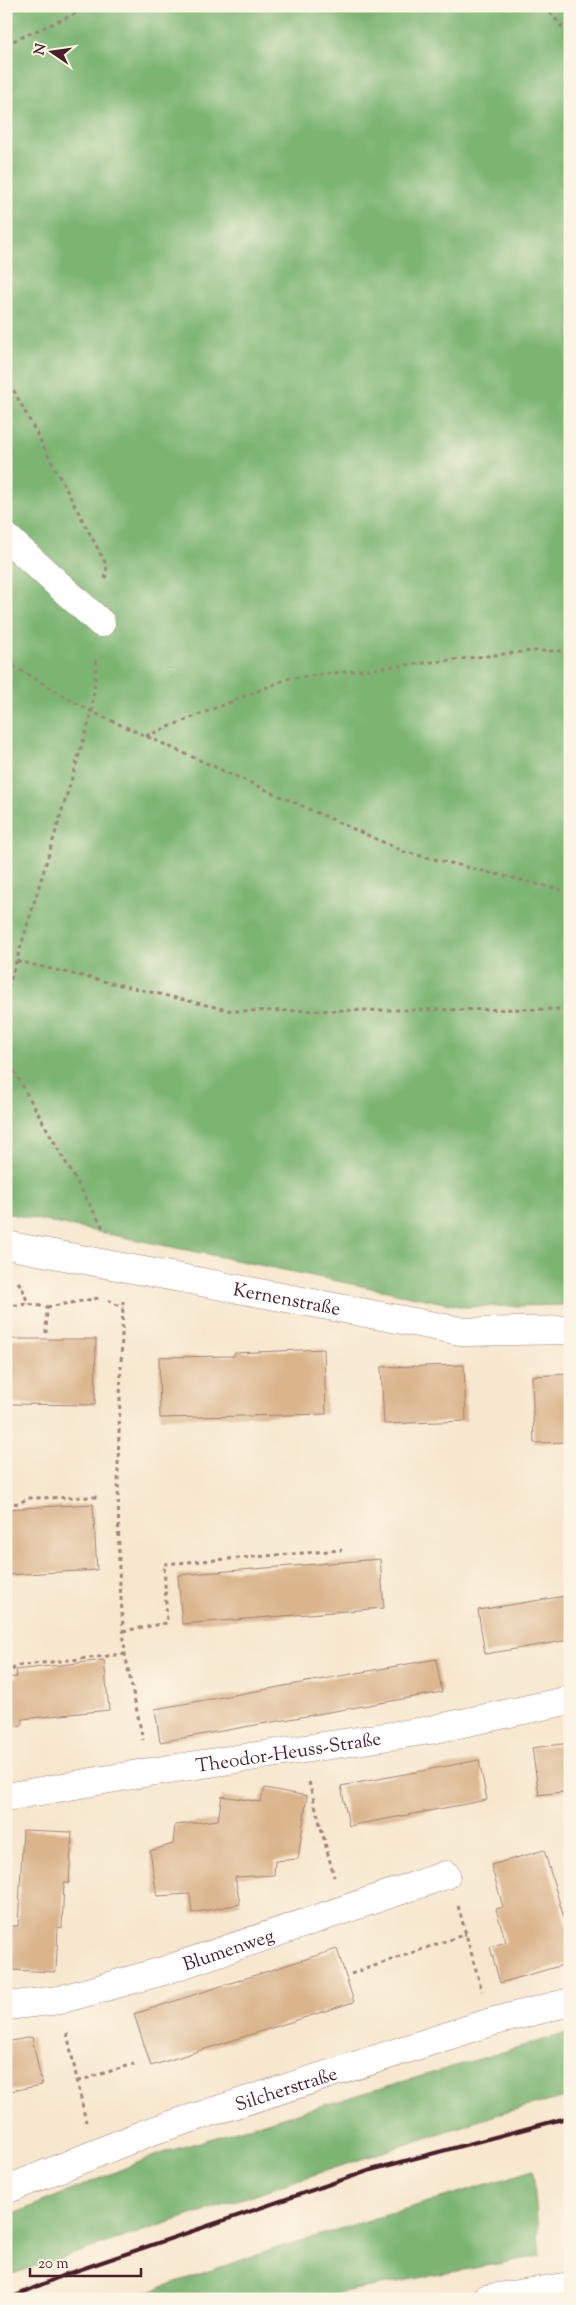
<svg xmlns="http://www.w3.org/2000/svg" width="576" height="2305" viewBox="0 0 576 2305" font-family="'Sorts Mill Goudy',serif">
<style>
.forest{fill:#7cb572;stroke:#636a4e}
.building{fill:#dab48b}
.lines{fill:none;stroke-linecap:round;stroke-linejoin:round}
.minor-casing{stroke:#a0837c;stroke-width:29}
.path{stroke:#a0837c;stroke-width:3;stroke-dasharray:4 4;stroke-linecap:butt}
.minor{stroke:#fff;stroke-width:28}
.rail{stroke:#4a1f2b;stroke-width:4}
.labels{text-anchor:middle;stroke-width:4;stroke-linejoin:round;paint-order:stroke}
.street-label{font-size:19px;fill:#4a1f2b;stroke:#fcf5e5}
</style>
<rect width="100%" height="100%" fill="#fcf5e5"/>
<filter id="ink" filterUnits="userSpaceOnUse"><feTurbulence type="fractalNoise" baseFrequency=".02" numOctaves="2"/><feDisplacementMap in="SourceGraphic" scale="10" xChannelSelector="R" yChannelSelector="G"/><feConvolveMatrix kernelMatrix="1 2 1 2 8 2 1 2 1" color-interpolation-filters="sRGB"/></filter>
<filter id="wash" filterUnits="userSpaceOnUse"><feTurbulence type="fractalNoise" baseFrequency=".0096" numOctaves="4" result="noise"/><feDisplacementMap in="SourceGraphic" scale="20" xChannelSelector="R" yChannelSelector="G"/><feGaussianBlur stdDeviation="1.12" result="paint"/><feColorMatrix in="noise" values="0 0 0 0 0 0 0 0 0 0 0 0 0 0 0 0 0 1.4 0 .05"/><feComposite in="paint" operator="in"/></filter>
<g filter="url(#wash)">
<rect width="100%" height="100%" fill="#f7e7ce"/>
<g class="forest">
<path d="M 6,6 L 570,6 L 570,1305 L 464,1307 L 6,1213 Z"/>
<path d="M 570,2032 L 570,2096 L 505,2112 L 6,2276 L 6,2217 L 159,2154 Z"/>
<path d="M 533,2170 L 540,2256 L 304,2299 L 126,2299 L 274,2249 Z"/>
</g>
<g id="blocks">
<g class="building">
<path d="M 6,1339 L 96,1339 L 95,1405 L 9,1404 L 9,1412 L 6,1412 Z"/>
<path d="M 324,1349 L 326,1414 L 160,1418 L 159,1357 L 234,1356 L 234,1353 Z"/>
<path d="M 464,1365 L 466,1421 L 384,1424 L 381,1367 Z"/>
<path d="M 570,1374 L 570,1442 L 534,1443 L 532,1376 Z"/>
<path d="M 93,1504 L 97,1570 L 6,1575 L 6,1509 Z"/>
<path d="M 380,1559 L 384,1608 L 182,1624 L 178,1575 Z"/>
<path d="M 565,1596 L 570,1640 L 485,1654 L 478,1610 Z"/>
<path d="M 436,1659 L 442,1692 L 160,1742 L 155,1709 Z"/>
<path d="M 104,1660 L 109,1710 L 22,1719 L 22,1726 L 6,1728 L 6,1678 L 17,1677 L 16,1670 Z"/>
<path d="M 570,1743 L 570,1791 L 539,1795 L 532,1748 Z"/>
<path d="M 479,1760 L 487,1800 L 349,1826 L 341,1786 Z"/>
<path d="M 265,1788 L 307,1796 L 298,1859 L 275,1861 L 274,1875 L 235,1877 L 240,1904 L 192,1913 L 190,1894 L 157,1896 L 150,1851 L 173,1844 L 175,1825 L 218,1820 L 222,1796 L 260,1802 Z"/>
<path d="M 23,1830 L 72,1832 L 69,1883 L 64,1883 L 62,1928 L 58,1927 L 56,1972 L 9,1970 L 10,1926 L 18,1926 Z"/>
<path d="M 544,1850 L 566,1925 L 570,1924 L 570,1963 L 500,1983 L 490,1947 L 506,1942 L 496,1909 L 503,1907 L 491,1865 Z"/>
<path d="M 337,1949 L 354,2002 L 151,2066 L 134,2014 Z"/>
<path d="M 32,2037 L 42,2085 L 6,2092 L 6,2042 Z"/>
</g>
</g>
</g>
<g filter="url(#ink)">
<use href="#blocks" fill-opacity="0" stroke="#a0837c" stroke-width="1"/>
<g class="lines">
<defs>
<g id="minor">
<path d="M 6,537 L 101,623"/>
<path id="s1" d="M 6,1245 L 466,1332 L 570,1330"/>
<path id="s2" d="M 6,1797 L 150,1772 L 430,1730 L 570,1700"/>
<path id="s3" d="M 6,2006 L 59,2000 L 163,1971 L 446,1875"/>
<path id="s4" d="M 6,2190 L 149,2132 L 491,2022 L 570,2002"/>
<path d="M 485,2299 L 570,2286"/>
</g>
</defs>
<use href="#minor" class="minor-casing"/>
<g class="path">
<path d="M 545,6 L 570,37"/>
<path d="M 6,44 L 93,6"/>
<path d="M 6,376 L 107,566 L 105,580"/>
<path d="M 6,662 L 92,712 L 405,852 L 570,892"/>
<path d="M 146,736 L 290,678 L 531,651 L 570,651"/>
<path d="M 17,961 L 232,1011 L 570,1009"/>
<path d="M 6,995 L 92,712 L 97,656"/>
<path d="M 6,1057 L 103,1228"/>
<path d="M 18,1282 L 22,1287 L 28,1304"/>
<path d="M 108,1300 L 123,1308"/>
<path d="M 123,1301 L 118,1465 L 119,1570 L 125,1654 L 143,1740"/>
<path d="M 6,1306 L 28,1304 L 47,1307 L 46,1333"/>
<path d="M 47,1307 L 99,1298"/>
<path d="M 6,1504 L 20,1503 L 28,1498 L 97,1497"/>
<path d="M 123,1631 L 167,1623 L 164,1564 L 342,1550"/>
<path d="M 6,1674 L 11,1673 L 15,1666 L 125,1654"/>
<path d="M 309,1782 L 334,1877"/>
<path d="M 6,1848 L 11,1848"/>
<path d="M 6,1896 L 11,1896"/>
<path d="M 458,1906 L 482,1991"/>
<path d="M 6,1939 L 7,1939"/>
<path d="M 351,1974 L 466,1934"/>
<path d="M 67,2033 L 86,2122"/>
<path d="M 78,2081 L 134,2064"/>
</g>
<use href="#minor" class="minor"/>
<path class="rail" d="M 8,2299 L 64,2275 L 371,2170 L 570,2117"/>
</g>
</g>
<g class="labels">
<g class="street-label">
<text dy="7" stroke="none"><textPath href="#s1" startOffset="286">Kernenstraße</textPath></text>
<text dy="7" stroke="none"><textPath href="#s2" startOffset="286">Theodor-Heuss-Straße</textPath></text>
<text dy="7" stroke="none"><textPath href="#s3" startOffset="230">Blumenweg</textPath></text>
<text dy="7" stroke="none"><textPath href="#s4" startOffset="298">Silcherstraße</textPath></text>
</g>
</g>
<rect width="576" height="2305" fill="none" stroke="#fcf5e5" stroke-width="25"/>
<g transform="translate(52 52) rotate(283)" stroke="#fcf5e5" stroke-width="4" paint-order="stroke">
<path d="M0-4L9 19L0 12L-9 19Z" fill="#4a1f2b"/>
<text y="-8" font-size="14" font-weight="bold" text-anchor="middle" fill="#4a1f2b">N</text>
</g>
<path d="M30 2268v8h111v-8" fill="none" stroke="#4a1f2b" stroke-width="2.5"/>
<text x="38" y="2268" font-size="15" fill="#4a1f2b" stroke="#fcf5e5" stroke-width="4" paint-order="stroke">20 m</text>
</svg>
